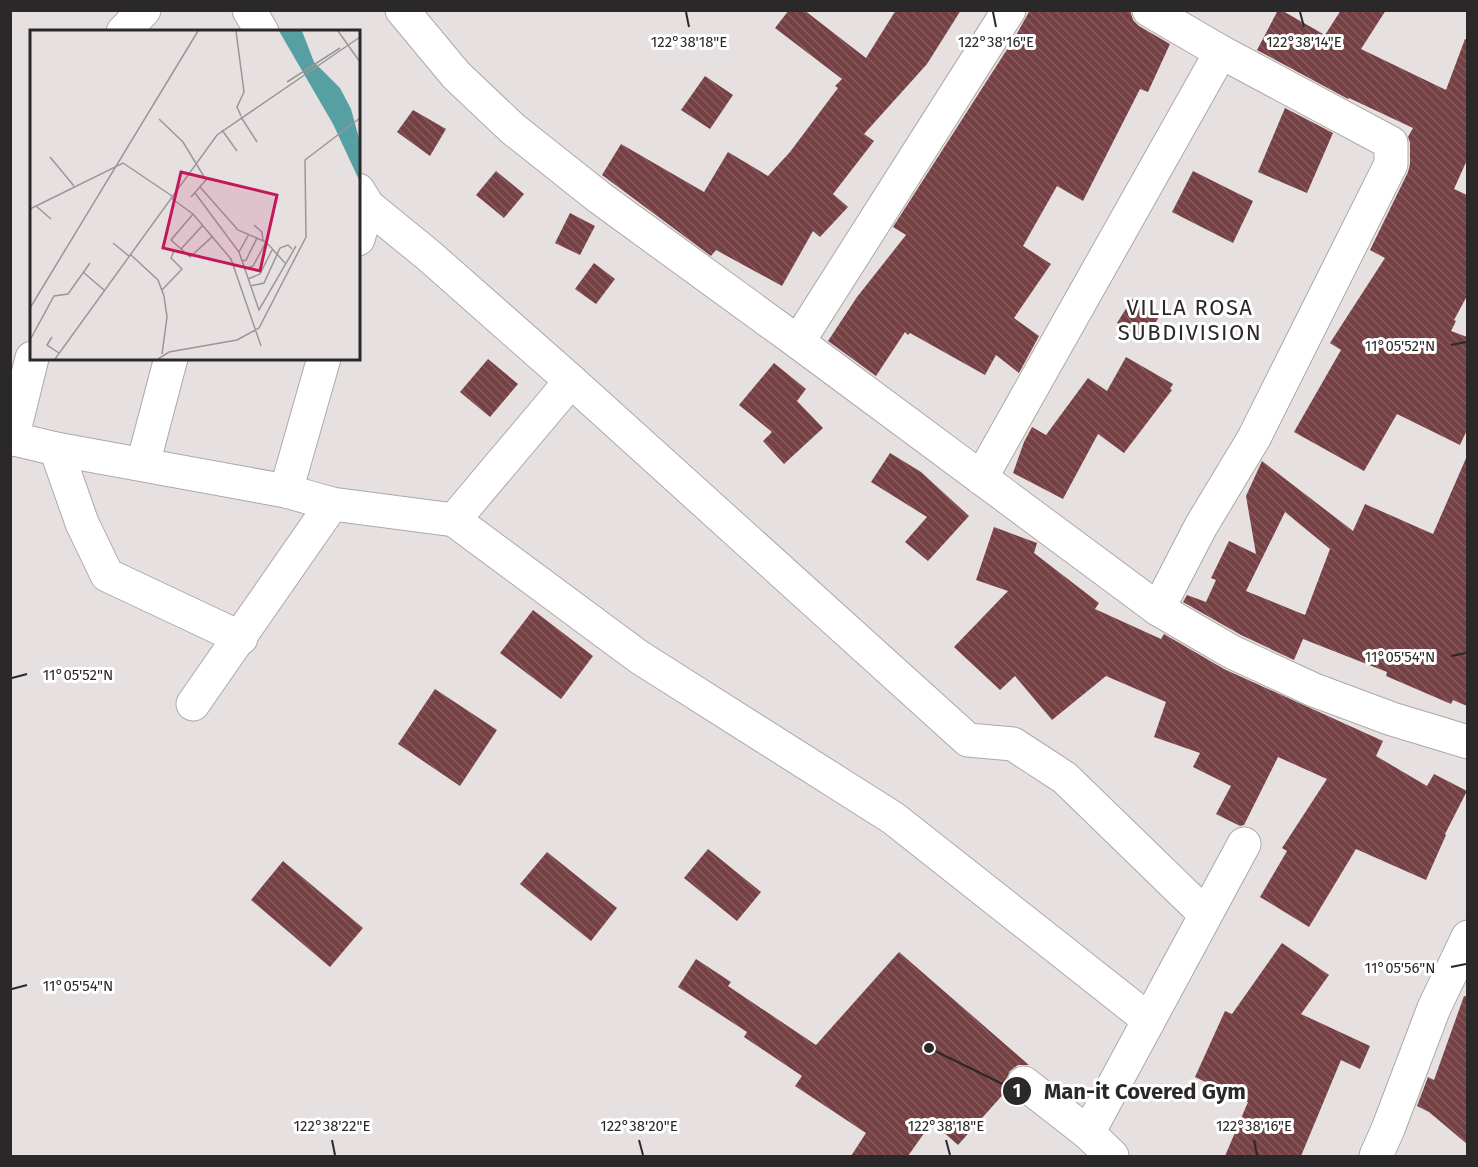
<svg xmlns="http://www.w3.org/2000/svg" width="1478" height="1167" viewBox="0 0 1478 1167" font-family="'Fira Sans',sans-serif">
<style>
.building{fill:url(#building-back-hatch);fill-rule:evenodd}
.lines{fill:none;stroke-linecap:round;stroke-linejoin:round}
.minor-casing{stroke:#aea8a8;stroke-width:35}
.highway-casing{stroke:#aea8a8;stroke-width:35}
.minor{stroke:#fff;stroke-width:33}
.highway{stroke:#fff;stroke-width:33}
.ticks{fill:none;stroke:#2b2829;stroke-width:2}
.labels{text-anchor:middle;stroke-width:6;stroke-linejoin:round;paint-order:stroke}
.neighbourhood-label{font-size:22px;letter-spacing:1.5px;fill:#2b2829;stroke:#fff}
.inset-road{fill:none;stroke:#9b9697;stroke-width:1.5}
.view{fill:#c2185b;fill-opacity:0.15;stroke:#c2185b;stroke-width:3}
.inset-edge{fill:none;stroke:#2b2829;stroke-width:3}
.ticks-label{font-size:15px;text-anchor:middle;fill:#2b2829;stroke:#fff;stroke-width:6;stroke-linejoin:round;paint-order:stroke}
.leader{fill:none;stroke:#2b2829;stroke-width:2}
.callout-dot{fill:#2b2829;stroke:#fff;stroke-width:2}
.mark-label{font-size:18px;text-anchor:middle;font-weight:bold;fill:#fff}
.callout-label{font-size:22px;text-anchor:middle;font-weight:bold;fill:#2b2829;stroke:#fff;stroke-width:6;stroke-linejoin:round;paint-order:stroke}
</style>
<defs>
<pattern id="building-back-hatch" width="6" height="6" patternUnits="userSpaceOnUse" patternTransform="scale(1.5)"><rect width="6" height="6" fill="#764145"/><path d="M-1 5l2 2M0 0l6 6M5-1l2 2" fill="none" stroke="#855a5d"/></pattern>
</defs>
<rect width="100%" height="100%" fill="#e6e0e0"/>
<g class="building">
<path d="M 789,10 L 804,10 L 866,58 L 896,10 L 961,10 L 927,64 L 864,134 L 874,141 L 833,194 L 848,207 L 820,237 L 813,231 L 782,286 L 716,250 L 711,256 L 602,175 L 621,144 L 704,192 L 728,152 L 768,176 L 790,152 L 838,88 L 835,86 L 842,79 L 775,28 Z"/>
<path d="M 1030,10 L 1130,10 L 1133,20 L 1139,26 L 1170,44 L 1148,92 L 1140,89 L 1083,201 L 1057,186 L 1023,246 L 1051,264 L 1014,318 L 1039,336 L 1019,373 L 996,355 L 985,375 L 910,333 L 908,335 L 905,332 L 876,376 L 828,341 L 857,297 L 906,235 L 893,227 L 1015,37 Z"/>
<path d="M 1278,10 L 1281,10 L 1325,35 L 1341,10 L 1386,10 L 1361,49 L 1446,90 L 1465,39 L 1467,40 L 1467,160 L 1454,189 L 1467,195 L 1467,296 L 1454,320 L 1456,321 L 1451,331 L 1467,337 L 1467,430 L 1460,445 L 1397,414 L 1364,471 L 1294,432 L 1341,350 L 1330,343 L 1385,258 L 1370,250 L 1408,172 L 1410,164 L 1410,143 L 1408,137 L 1413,128 L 1349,98 L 1348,99 L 1257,50 Z"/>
<path d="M 705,76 L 733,95 L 710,129 L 681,110 Z"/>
<path d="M 1285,108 L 1333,133 L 1307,193 L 1258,172 Z"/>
<path d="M 413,110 L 446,129 L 430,156 L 397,132 Z"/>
<path d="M 496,171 L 524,194 L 504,218 L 476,195 Z"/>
<path d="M 1193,171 L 1253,201 L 1233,243 L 1172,212 Z"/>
<path d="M 570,213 L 595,226 L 580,255 L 555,243 Z"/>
<path d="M 594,263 L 615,279 L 596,304 L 575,289 Z"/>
<path d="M 1132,299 L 1159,317 L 1144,341 L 1117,323 Z"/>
<path d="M 1126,357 L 1173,384 L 1170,389 L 1172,390 L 1124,453 L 1098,434 L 1063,499 L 1013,473 L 1024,442 L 1032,427 L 1046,435 L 1088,378 L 1107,391 Z"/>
<path d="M 488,359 L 518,384 L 490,417 L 460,392 Z"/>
<path d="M 774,363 L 806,389 L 797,401 L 823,428 L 784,464 L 763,441 L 772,432 L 739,405 Z"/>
<path d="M 890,453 L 921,472 L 969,516 L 928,561 L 905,542 L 927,517 L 871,482 Z"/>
<path d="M 1467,456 L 1467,706 L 1453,700 L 1451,704 L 1386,676 L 1387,672 L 1303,639 L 1294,660 L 1241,635 L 1183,602 L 1187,595 L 1206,602 L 1216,580 L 1211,578 L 1229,541 L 1256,554 L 1246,496 L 1262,461 L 1353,531 L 1365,504 L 1433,534 ZM 1285,512 L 1330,549 L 1305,615 L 1246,591 Z"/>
<path d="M 994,527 L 1037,543 L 1034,553 L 1099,603 L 1095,609 L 1161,639 L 1164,634 L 1224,669 L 1383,741 L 1376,756 L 1427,786 L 1434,774 L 1467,791 L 1445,834 L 1446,835 L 1426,880 L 1356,849 L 1309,927 L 1260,897 L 1287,851 L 1282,848 L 1327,779 L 1278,757 L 1244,825 L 1240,826 L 1216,814 L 1231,786 L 1193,767 L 1200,753 L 1154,737 L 1166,702 L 1106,676 L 1052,720 L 1015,676 L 1000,690 L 954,647 L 1008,591 L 976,580 Z"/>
<path d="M 533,610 L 593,656 L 561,699 L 500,653 Z"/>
<path d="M 435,689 L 497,730 L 460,786 L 398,744 Z"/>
<path d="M 708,849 L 761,892 L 737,921 L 684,878 Z"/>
<path d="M 547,852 L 617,908 L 591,941 L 520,884 Z"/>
<path d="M 283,861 L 363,928 L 330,967 L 251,900 Z"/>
<path d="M 1282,943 L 1329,975 L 1301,1014 L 1370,1046 L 1360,1069 L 1341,1060 L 1301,1156 L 1225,1156 L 1248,1102 L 1195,1077 L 1225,1011 L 1232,1014 Z"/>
<path d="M 899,952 L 1029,1065 L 1018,1065 L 1010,1071 L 1006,1080 L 1007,1090 L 958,1145 L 932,1122 L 908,1156 L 851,1156 L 866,1133 L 795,1086 L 802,1076 L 744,1037 L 747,1032 L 678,987 L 696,959 L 731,982 L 728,986 L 816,1045 Z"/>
<path d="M 1464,996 L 1467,996 L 1467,1144 L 1429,1112 L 1417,1106 L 1428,1077 L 1434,1080 Z"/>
</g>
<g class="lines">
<defs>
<g id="minor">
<path d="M 249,10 L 262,32"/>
<path d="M 402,10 L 456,75 L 513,129 L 600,198 L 798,342 L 1158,609 L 1232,652 L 1314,690 L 1392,719 L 1468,742"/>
<path d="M 1149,10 L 1221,52 L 1391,143 L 1391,164 L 1254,438 L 1201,526 L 1158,609"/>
<path d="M 123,32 L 144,10"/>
<path d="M 358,190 L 368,206 L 427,254 L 571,381 L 968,740 L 1013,744 L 1065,778 L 1205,914"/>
<path d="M 358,239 L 368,206"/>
<path d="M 798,342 L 1009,10"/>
<path d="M 10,438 L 56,449 L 286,491 L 332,504 L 454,520 L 639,657 L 893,818 L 1149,1020"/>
<path d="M 12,439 L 32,358"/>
<path d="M 56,449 L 82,523 L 107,575 L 241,638"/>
<path d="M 143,464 L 171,358"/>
<path d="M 981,478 L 1221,52"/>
<path d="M 286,491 L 324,358"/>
<path d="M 454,520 L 571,381"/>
<path d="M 193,704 L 332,504"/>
<path d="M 1024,1083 L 1088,1133 L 1112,1156"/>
<path d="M 1088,1133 L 1244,844"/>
</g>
<path id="highway" d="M 1376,1156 L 1388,1129 L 1434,1008 L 1468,937"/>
</defs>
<use href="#minor" class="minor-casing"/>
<use href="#highway" class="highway-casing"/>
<use href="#minor" class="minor"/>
<use href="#highway" class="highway"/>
</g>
<path class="ticks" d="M 686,12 L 689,27M 993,12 L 996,27M 1300,12 L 1304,27M 1451,345 L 1466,342M 1451,656 L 1466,653M 12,678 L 27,674M 1451,967 L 1466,964M 12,989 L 27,985M 332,1140 L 335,1155M 639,1140 L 643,1155M 946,1140 L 950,1155M 1254,1140 L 1257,1155"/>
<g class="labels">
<g class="neighbourhood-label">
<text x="1190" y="315">VILLA ROSA<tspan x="1190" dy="25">SUBDIVISION</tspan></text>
</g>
</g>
<g transform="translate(30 30)">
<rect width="330" height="330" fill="#e6e0e0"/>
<path d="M 249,1 L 272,1 L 284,32 L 310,58 L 321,79 L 330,112 L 330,152 L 303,94 Z" fill="#56a0a4"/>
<path class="inset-road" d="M 206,1 L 214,62 L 207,77 L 211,86M 308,1 L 330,32M 257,52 L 310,18M 211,87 L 227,112M 129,89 L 153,112 L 176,150 L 161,167M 192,100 L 207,121M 20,127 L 44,156M 170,157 L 208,200 L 236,212 L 255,233M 165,163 L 209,222 L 229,280 L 266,216M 141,168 L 163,184 L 201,229 L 231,316M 6,176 L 21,189M 0,179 L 93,133 L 142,166M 163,184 L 141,210 L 160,227 L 183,206M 224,195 L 232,202 L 233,211M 83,213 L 99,226M 151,219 L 173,195M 209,222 L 219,204M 101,225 L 128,250 L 134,266 L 137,287 L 132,324M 212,231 L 216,230 L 227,208M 215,239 L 223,236 L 236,212M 53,242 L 74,260M 218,249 L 230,244 L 242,220M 220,256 L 234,253 L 250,218 L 258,215 L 262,219M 132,260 L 152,239 L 141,228 L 144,221M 0,278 L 168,1M 22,307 L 17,315 L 29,323M 0,310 L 24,266 L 38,264 L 60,233M 25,329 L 187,105 L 330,7M 128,329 L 139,322 L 207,310 L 229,298 L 276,207 L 275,130 L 330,88"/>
<path class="view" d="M 151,142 L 247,165 L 230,241 L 133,218 Z"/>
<rect width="330" height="330" class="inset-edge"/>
</g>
<g class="ticks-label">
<text x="689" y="47">122°38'18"E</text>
<text x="996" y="47">122°38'16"E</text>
<text x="1304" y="47">122°38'14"E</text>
<text x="1400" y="351">11°05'52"N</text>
<text x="1400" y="662">11°05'54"N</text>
<text x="78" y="680">11°05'52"N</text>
<text x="1400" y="973">11°05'56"N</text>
<text x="78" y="991">11°05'54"N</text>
<text x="332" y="1131">122°38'22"E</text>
<text x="639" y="1131">122°38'20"E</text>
<text x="946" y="1131">122°38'18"E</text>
<text x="1254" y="1131">122°38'16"E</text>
</g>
<path class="leader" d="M929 1048L1017 1091"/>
<g class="callout-dot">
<circle cx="929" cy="1048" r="6"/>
<circle cx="1017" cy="1091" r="15"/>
</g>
<g class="mark-label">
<text x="1017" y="1097">1</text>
</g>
<g class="callout-label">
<text x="1145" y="1099">Man-it Covered Gym</text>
</g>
<rect width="1478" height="1167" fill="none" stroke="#2b2829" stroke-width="24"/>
</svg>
